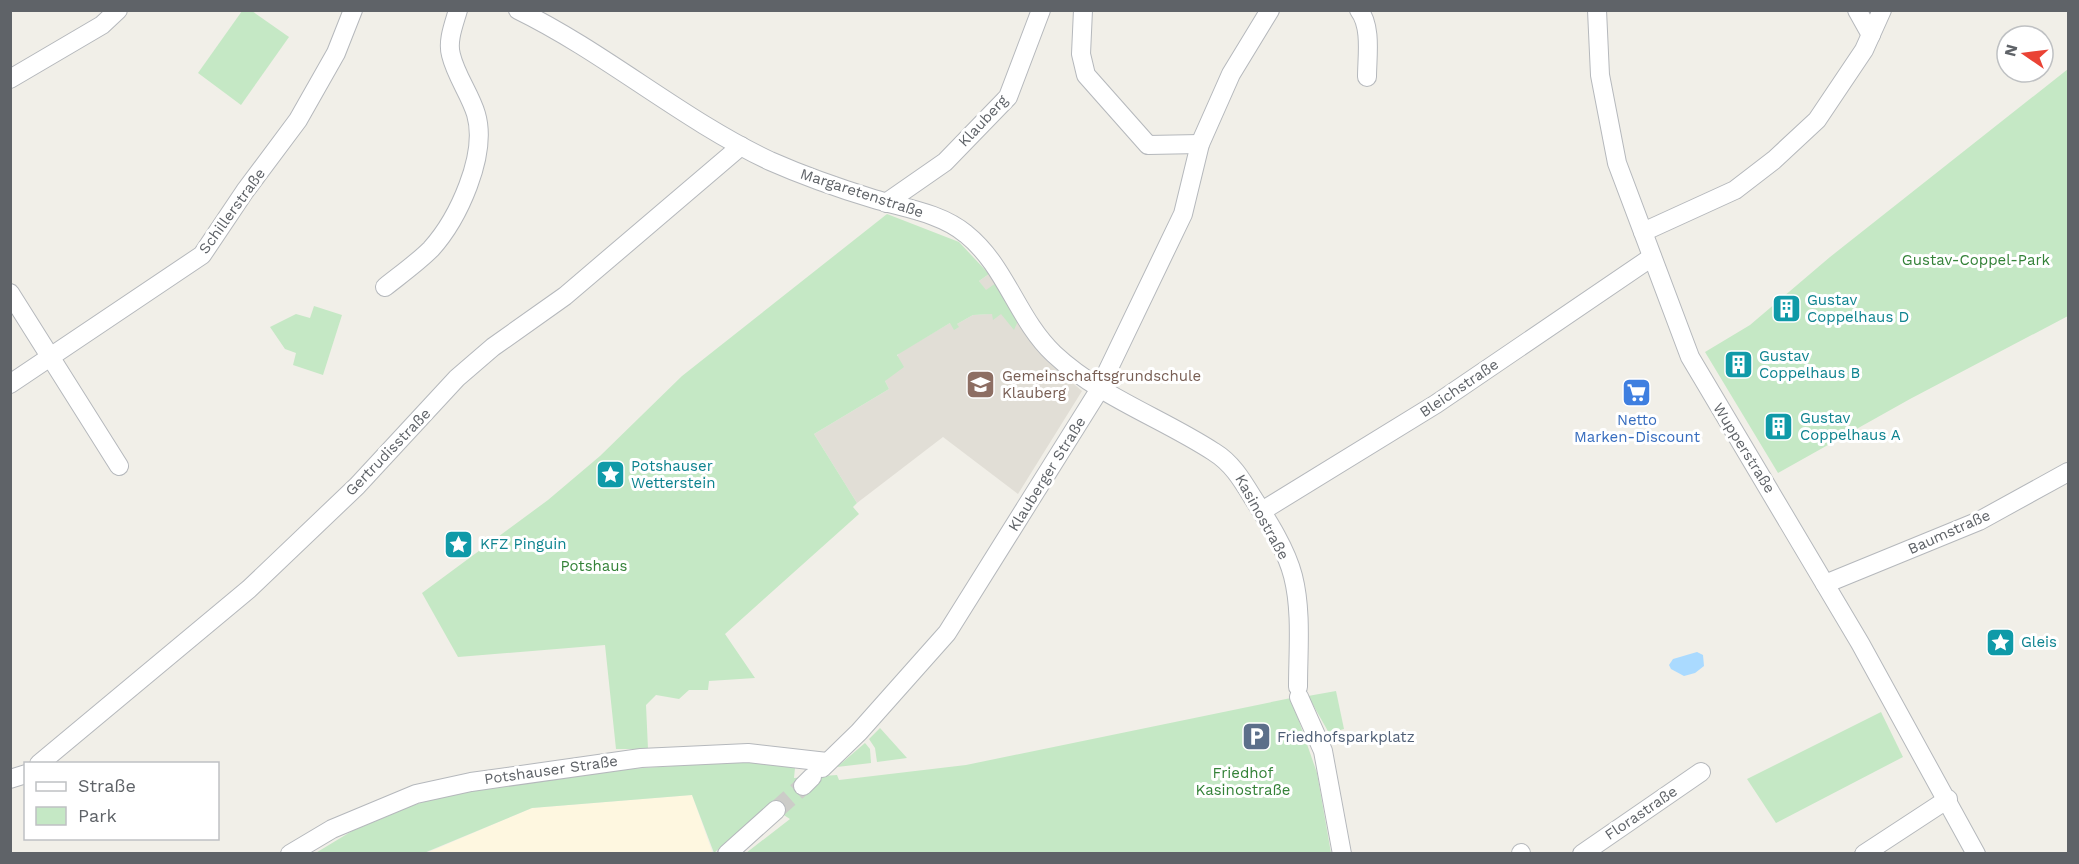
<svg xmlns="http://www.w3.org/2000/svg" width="2079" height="864" viewBox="0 0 2079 864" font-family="'Work Sans',sans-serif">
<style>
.commercial{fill:#fef7e0}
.education{fill:#e1ded6}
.green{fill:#c5e8c5}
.water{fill:#aadaff}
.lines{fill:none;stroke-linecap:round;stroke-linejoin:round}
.minor-tunnel{stroke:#ccccc8;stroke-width:18;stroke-dasharray:18 9;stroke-linecap:butt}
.minor-casing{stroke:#b5b8bc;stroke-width:20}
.minor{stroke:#fff;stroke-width:18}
.labels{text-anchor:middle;stroke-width:6;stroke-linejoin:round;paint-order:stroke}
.street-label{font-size:15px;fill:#5f6368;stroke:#fff}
.park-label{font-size:15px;fill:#348238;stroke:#fff}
.culture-label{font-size:15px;fill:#0d838f;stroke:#fff;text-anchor:start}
.education-label{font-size:15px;fill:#785e54;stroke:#fff;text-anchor:start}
.shop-label{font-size:15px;fill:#366cbe;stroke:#fff}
.service-label{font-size:15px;fill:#4e5e75;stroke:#fff;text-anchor:start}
</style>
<rect width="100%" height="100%" fill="#f1efe8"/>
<path class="commercial" d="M 692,795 L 713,854 L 424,854 L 532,808 Z"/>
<path class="education" d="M 989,274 L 1046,360 L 1082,391 L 1018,494 L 943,437 L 857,503 L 814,434 L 889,389 L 885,381 L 899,353 L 950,323 L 957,324 L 973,315 L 990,314 L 985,290 L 979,281 Z"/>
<g class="green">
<path d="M 242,11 L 252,11 L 289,37 L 241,105 L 198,73 Z"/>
<path d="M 2068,69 L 2068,316 L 1910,399 L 1778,473 L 1705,352 L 1750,325 L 1830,257 Z"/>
<path d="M 887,214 L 959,242 L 989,274 L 979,281 L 986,290 L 996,283 L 1018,321 L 1014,330 L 1001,314 L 993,320 L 992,314 L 973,315 L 957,324 L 959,327 L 954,330 L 950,323 L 897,355 L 904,367 L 885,381 L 889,389 L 814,434 L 857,503 L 853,507 L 859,514 L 725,634 L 755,678 L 709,681 L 708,690 L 689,690 L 679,699 L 656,695 L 646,705 L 648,749 L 616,749 L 605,645 L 458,657 L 422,593 L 548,500 L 600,456 L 682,376 Z"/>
<path d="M 314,306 L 342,315 L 323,375 L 293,365 L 296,353 L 285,349 L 270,327 L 296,314 L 310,318 Z"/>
<path d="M 1336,691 L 1344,729 L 1329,733 L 1308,696 Z"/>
<path d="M 1291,698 L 1317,773 L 1331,853 L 746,853 L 790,819 L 768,805 L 714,853 L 692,795 L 532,808 L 424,853 L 314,854 L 352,831 L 414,805 L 468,788 L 598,771 L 704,764 L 747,761 L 795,768 L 794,778 L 837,775 L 839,780 L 966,765 Z"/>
<path d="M 1881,712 L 1903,757 L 1776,823 L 1747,779 Z"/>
<path d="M 880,728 L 907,758 L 877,762 L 875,748 L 869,739 Z"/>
<path d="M 865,743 L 870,749 L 871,763 L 837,767 Z"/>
</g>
<path class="water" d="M 1697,652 L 1703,655 L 1704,666 L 1695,673 L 1684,676 L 1671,669 L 1669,665 L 1673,659 Z"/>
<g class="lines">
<path class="minor-tunnel" d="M 776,810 L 803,786"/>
<defs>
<g id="minor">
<path d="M 518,10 C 606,53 681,119 770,161 C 804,176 838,188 874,199 C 904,208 941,213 966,234 C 1006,266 1017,319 1054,354 C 1100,397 1162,418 1214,452 C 1232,463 1242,480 1253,498 C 1268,521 1286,549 1293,576 C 1302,611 1298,651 1298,687"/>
<path d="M 1083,10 L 1081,54 L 1086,75 L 1148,145 L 1200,144"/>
<path d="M 1359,10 C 1372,27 1367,57 1367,77"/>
<path d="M 1597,10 L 1600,75 L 1617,163 L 1690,357 L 1860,643 L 1976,854"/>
<path d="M 1857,10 L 1871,35"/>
<path d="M 10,79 L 102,25 L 118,10"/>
<path d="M 886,203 L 945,162 L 1008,97 L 1041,10"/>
<path d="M 1643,232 L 1735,190 L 1774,160 L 1817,120 L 1864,50 L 1882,10"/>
<path d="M 385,287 C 400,275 417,263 431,249 C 458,219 488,155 476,114 C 470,94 456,76 451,55 C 447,41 454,24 458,10"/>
<path d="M 10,293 L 119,466"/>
<path d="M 10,384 L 202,255 L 245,191 L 298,120 L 336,53 L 353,10"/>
<path d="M 1262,511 L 1436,404 L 1652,257"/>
<path d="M 1825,584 L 1979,521 L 2068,472"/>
<path d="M 1299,697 L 1323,751 L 1342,854"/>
<path d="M 39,764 L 249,589 L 357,486 L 457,378 L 493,347 L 565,296 L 741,146"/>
<path d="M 822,768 L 859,732 L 947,633 L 1096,395 L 1183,214 L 1200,144 L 1231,74 L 1270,10"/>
<path d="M 10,779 L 26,774"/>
<path d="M 803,786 L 812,777"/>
<path d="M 1521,853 L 1521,854"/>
<path d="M 290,854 L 332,829 L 416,794 L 471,782 L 641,758 L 748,753 L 827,762"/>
<path d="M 727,854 L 776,810"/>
<path d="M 1582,854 L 1701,772"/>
<path d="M 1864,854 L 1948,799"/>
</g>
</defs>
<use href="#minor" class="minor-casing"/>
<use href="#minor" class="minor"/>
</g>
<defs>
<symbol id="building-square" viewBox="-11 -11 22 22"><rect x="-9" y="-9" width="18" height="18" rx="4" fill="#0f9aa8" stroke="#fff"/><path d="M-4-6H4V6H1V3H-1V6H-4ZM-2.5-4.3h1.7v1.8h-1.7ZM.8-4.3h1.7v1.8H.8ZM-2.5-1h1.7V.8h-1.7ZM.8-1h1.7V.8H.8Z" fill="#fff"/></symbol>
<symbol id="school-square" viewBox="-11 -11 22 22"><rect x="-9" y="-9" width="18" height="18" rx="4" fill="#8d6e63" stroke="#fff"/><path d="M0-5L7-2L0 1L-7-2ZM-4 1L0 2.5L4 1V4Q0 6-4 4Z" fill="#fff"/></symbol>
<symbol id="supermarket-square" viewBox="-11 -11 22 22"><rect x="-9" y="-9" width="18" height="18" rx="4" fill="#3f7fe0" stroke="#fff"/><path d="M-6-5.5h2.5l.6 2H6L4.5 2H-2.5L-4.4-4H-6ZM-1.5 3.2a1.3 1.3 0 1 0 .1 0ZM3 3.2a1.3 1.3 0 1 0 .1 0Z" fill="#fff"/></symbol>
<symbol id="sight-square" viewBox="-11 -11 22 22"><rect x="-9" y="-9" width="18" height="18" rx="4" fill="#0f9aa8" stroke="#fff"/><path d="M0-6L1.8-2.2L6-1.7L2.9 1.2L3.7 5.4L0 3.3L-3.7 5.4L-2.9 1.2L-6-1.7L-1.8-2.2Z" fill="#fff"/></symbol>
<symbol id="parking-square" viewBox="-11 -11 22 22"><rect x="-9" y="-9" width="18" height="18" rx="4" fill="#5c6f8a" stroke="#fff"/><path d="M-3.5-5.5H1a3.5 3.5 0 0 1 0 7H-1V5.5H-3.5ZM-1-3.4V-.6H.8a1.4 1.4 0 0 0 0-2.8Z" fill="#fff"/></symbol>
</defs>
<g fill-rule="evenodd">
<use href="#building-square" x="1770" y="292" width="33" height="33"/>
<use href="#building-square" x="1722" y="348" width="33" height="33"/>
<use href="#school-square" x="964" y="368" width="33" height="33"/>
<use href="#supermarket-square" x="1620" y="376" width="33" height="33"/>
<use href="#building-square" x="1762" y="410" width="33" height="33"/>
<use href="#sight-square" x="594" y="458" width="33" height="33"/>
<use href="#sight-square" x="442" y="528" width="33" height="33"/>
<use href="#sight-square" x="1984" y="626" width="33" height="33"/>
<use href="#parking-square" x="1240" y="720" width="33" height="33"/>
</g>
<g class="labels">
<g class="street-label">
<text transform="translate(983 121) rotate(-47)" y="5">Klauberg</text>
<text transform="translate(862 193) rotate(18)" y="5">Margaretenstraße</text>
<text transform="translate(232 211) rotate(-54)" y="5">Schillerstraße</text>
<text transform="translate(1459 388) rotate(-34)" y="5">Bleichstraße</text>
<text transform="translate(1744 448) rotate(58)" y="5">Wupperstraße</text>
<text transform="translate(388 452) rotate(-46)" y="5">Gertrudisstraße</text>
<text transform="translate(1047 474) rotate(-58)" y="5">Klauberger Straße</text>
<text transform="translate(1262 517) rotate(61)" y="5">Kasinostraße</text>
<text transform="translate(1949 532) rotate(-24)" y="5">Baumstraße</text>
<text transform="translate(551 770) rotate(-8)" y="5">Potshauser Straße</text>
<text transform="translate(1641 813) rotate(-34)" y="5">Florastraße</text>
</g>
<g class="park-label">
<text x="1976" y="265">Gustav-Coppel-Park</text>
<text x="594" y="571">Potshaus</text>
<text x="1243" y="778">Friedhof<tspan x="1243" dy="17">Kasinostraße</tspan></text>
</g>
<g class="culture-label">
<text x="1807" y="305">Gustav<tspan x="1807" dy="17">Coppelhaus D</tspan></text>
<text x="1759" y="361">Gustav<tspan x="1759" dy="17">Coppelhaus B</tspan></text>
<text x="1800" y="423">Gustav<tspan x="1800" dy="17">Coppelhaus A</tspan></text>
<text x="631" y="471">Potshauser<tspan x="631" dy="17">Wetterstein</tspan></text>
<text x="480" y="549">KFZ Pinguin</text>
<text x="2021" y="647">Gleis</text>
</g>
<g class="education-label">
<text x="1002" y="381">Gemeinschaftsgrundschule<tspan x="1002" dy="17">Klauberg</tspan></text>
</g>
<g class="shop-label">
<text x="1637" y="425">Netto<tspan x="1637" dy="17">Marken-Discount</tspan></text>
</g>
<g class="service-label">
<text x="1277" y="742">Friedhofsparkplatz</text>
</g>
</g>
<rect width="2079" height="864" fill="none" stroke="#5f6368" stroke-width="24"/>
<rect x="24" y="762" width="195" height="78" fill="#ffffff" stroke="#bfc1c3" stroke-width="1.5"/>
<rect x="36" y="782" width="30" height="9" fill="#ffffff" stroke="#bfc1c3" stroke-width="1.5"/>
<text x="78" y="792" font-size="18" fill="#5f6368">Straße</text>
<rect x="36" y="807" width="30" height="18" fill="#c5e8c5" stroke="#bfc1c3" stroke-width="1.5"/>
<text x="78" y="822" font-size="18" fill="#5f6368">Park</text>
<g transform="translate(2025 54) rotate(284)"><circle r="28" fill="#ffffff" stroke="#bfc1c3" stroke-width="1.5"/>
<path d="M0-4.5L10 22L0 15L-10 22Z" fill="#ea4335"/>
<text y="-9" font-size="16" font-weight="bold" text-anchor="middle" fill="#5f6368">N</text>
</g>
</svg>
